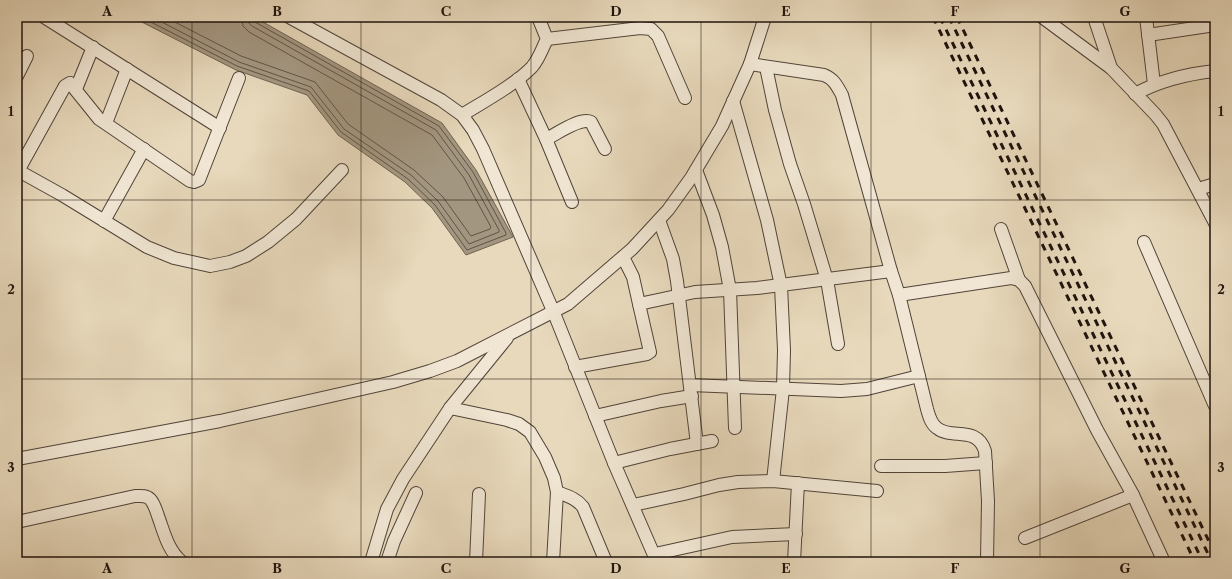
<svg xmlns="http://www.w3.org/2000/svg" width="1232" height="579" viewBox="0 0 1232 579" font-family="'Libre Caslon Text',serif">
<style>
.water{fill:#a39680;stroke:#6e6252}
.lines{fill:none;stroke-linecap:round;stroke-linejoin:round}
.shore{stroke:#605446;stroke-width:1}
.minor-casing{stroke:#504439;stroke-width:14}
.minor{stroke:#f0e6d3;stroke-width:12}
.rail{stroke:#1e130d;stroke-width:3;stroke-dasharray:7 7;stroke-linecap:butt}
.grid{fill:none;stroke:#1e130d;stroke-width:1;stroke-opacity:0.55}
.neatline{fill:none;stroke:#1e130d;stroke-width:1.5}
.grid-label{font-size:13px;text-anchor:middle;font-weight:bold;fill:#1e130d}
</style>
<rect width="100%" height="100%" fill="#e8d9bc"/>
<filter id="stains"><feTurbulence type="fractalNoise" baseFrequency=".005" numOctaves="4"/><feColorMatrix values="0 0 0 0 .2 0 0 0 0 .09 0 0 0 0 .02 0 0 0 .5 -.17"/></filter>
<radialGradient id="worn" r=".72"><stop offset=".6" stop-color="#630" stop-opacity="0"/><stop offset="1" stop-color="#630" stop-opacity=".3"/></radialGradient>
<path class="water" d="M 132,17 L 254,17 L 442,123 L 476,170 L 513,237 L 466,255 L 432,208 L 405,182 L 338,135 L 307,95 L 236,70 Z"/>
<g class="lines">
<g class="shore">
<path d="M 141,17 L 237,66 L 309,91 L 341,132 L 408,179 L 435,205 L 467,250 L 506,235 L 506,233 L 473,172 L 439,126 L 255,22 L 252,17"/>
<path d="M 152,17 L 239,62 L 311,87 L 344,129 L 411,175 L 438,201 L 469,244 L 499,232 L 499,230 L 469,175 L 436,130 L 252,26 L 248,22 L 247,17"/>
<path d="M 165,17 L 241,56 L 315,82 L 348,124 L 414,170 L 443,197 L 471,236 L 490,229 L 491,227 L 464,178 L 432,135 L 249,32 L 243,26 L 241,17"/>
</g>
<defs>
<g id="minor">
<path d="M 44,17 L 220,128"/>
<path d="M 289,17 L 441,100 L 462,115 L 473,130 L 483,149 L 554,313 L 614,463 L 657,562"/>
<path d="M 1042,17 L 1111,68"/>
<path d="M 1094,17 L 1111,68 L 1155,114 L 1163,124 L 1215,223"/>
<path d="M 1146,17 L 1154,84"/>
<path d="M 1148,35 L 1215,25"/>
<path d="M 547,39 L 640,28 L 651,29 L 658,36 L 685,98"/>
<path d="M 750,64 L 824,75 C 834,79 837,86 842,95 L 891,271 L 899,295 L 927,409 C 929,416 931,424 937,428 C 951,440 977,425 985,451 L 988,501 L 987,562"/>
<path d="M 766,67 L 775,110 L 790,164 L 804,204 L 827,280 L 838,344"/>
<path d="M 17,76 L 27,56"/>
<path d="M 518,79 L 546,139 C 557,134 580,117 591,122 L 605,149"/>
<path d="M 76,89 L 93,47"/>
<path d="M 1135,94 C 1161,80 1186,74 1215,71"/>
<path d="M 733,101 L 767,220 L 781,286 L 784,350 L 783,389 L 773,481"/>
<path d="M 462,115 C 483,102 516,84 532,67 C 539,59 542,49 547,39 L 538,17"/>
<path d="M 106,123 L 127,69"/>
<path d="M 546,139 L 572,202"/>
<path d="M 17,170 L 62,195 L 147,247 L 174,258 L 210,266 L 230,262 L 246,256 L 268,242 L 296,219 L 342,170"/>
<path d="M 696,170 L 713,215 L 722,247 L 730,290 L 735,428"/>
<path d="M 18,171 L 65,86 L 70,83 L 99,119 L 190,181 L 194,182 L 199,180 L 239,78"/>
<path d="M 1198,189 L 1215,184"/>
<path d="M 659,220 L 673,259 L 677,281 L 697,444"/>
<path d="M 104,221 L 144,149"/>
<path d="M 1001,229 L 1019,280"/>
<path d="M 1144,242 L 1215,406"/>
<path d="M 623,257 L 633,277 L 639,304 L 695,292 L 757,288 L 891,271"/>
<path d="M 899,295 L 1011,278 L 1019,280 L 1025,286 L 1097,430 L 1133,495 L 1164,562"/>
<path d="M 575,367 L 647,354 L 650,352 L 639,304"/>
<path d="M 690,385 L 841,391 L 867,389 L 919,376"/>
<path d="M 450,408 L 507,420 L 519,424 L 530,432 L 545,457 L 554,478 L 557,492 L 553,562"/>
<path d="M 595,416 L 661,401 L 692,396"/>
<path d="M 17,459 L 220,421 L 393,382 L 430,371 L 457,361 L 568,304 L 632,249 L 668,210 L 691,178 L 722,126 L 750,64 L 765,17"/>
<path d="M 614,463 L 670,449 L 712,441"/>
<path d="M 881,466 L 945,466 L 986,463"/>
<path d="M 557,492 C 567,496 576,498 583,507 L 606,562"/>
<path d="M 633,505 L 684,494 L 719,485 L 738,482 L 773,481 L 877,491"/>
<path d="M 17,522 L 135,496 C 140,496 146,495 150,499 C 154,503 156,510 158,516 C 164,532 168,551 182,562"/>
<path d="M 1025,538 L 1133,495"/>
<path d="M 655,554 L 732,537 L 796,534"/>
<path d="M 371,562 L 387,509 L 403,479 L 450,408 L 507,338"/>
<path d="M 387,562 L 394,541 L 416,493"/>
<path d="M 476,562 L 479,494"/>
<path d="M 794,562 L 798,483"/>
</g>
</defs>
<use href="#minor" class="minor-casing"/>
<use href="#minor" class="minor"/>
<g class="rail">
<path d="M 933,17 L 1195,562"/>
<path d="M 940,17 L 1203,562"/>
<path d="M 949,17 L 1212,562"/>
<path d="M 957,17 L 1215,554"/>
</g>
</g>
<path class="grid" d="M 192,17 L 192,562M 361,17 L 361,562M 531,17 L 531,562M 701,17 L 701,562M 871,17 L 871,562M 1040,17 L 1040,562M 17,200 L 1215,200M 17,379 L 1215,379"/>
<rect width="1232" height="579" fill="none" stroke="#e8d9bc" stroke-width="44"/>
<rect x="22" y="22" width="1188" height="535" class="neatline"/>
<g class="grid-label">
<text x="107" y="16">A</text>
<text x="277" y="16">B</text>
<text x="446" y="16">C</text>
<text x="616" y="16">D</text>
<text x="786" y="16">E</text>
<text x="955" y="16">F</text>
<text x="1125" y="16">G</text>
<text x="11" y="116">1</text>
<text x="1221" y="116">1</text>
<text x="11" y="294">2</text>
<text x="1221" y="294">2</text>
<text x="11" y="472">3</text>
<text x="1221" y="472">3</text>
<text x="107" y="573">A</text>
<text x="277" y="573">B</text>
<text x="446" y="573">C</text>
<text x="616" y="573">D</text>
<text x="786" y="573">E</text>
<text x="955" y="573">F</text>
<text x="1125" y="573">G</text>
</g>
<rect width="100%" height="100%" filter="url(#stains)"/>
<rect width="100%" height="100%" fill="url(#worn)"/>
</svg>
